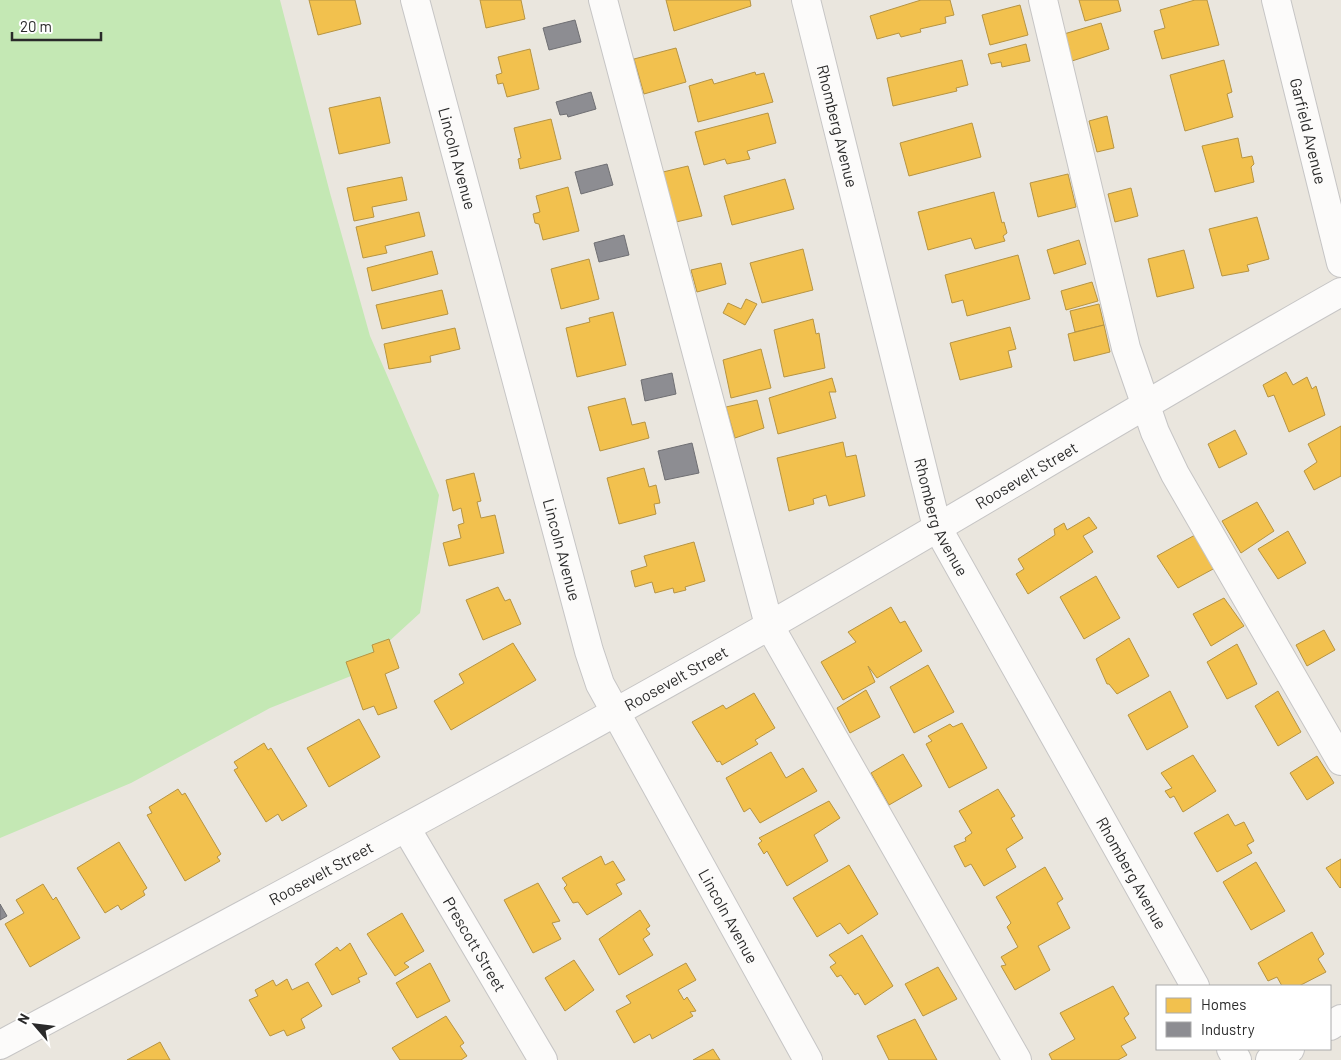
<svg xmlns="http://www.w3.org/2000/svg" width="1341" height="1060" viewBox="0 0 1341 1060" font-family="Barlow,sans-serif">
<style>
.green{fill:#c4e8b4}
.homes{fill:#f2c14e;stroke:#b69443}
.industry{fill:#8d8d92;stroke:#6f6f73}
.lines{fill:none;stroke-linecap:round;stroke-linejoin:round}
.minor-casing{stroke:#c6c5c5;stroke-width:30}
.minor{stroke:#fcfbfa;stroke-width:28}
.labels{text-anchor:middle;stroke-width:5;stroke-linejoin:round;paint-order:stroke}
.street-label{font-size:16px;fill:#2a2a2a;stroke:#fff}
</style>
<rect width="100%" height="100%" fill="#eae6de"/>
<path class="green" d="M 0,0 L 280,0 L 330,193 L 370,336 L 439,495 L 420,613 L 351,676 L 270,708 L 131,783 L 0,838 Z"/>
<g class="homes">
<path d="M 309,0 L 355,0 L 361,24 L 318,35 Z"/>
<path d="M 480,0 L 521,0 L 525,19 L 486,28 Z"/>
<path d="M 666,0 L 750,0 L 751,6 L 674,31 Z"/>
<path d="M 921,0 L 950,0 L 954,15 L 945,17 L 946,23 L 920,29 L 921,32 L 901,37 L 899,33 L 877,39 L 870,16 Z"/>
<path d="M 1079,0 L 1118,0 L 1121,11 L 1085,21 Z"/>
<path d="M 1195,0 L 1207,0 L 1219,45 L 1162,59 L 1154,31 L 1165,28 L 1160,10 Z"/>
<path d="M 1020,5 L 1028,35 L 990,45 L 982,15 Z"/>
<path d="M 1101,23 L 1109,49 L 1072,61 L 1064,34 Z"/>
<path d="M 1026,44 L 1030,61 L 1002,67 L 1001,62 L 991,64 L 988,54 Z"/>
<path d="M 676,48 L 686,82 L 644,94 L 634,59 Z"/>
<path d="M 530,49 L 539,89 L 507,97 L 503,83 L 498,84 L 496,75 L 502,73 L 498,57 Z"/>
<path d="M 962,60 L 968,85 L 956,88 L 957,91 L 893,106 L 887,78 Z"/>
<path d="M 1224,60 L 1232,92 L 1227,94 L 1233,117 L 1185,131 L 1170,75 Z"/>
<path d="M 755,72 L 756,75 L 764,73 L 773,102 L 698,122 L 689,86 L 712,79 L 714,84 Z"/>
<path d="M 380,97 L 390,143 L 339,154 L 329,108 Z"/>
<path d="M 768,113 L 776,143 L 747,151 L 750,159 L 727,164 L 725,159 L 704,165 L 695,132 Z"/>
<path d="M 1107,116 L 1114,148 L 1097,152 L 1089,121 Z"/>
<path d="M 551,119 L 561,159 L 520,169 L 518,159 L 521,158 L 514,128 Z"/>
<path d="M 972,123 L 981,157 L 909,176 L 900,143 Z"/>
<path d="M 1238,138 L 1242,158 L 1252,156 L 1254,164 L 1251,167 L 1254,182 L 1215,192 L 1202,146 Z"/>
<path d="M 688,166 L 702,216 L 676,222 L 663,172 Z"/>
<path d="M 1068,174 L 1076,207 L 1038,217 L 1030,183 Z"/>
<path d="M 402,177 L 407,200 L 372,207 L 374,217 L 354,221 L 347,188 Z"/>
<path d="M 785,179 L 794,209 L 732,225 L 724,196 Z"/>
<path d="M 568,187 L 579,231 L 543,240 L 539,224 L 535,223 L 533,214 L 540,212 L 536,196 Z"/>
<path d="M 1131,188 L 1138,216 L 1115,222 L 1108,194 Z"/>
<path d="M 994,192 L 1002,223 L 1004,222 L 1007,233 L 1003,236 L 1005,241 L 975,249 L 971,238 L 928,250 L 918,212 Z"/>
<path d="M 419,212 L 425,236 L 385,246 L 387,253 L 363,258 L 356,227 Z"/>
<path d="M 1257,217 L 1269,259 L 1247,265 L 1249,271 L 1222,276 L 1209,229 Z"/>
<path d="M 1079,240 L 1086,264 L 1054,274 L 1047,250 Z"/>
<path d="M 803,249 L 813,290 L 762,303 L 750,263 Z"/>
<path d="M 1184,250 L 1194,288 L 1157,297 L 1148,259 Z"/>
<path d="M 432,251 L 438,274 L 372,291 L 367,268 Z"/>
<path d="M 1018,255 L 1030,299 L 967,316 L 963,300 L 952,303 L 945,275 Z"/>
<path d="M 589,259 L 599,299 L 561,309 L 551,269 Z"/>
<path d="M 721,263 L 726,284 L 697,292 L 691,270 Z"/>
<path d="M 1092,282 L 1098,301 L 1066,310 L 1061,291 Z"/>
<path d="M 442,290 L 448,314 L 382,329 L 376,305 Z"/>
<path d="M 746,299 L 757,304 L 745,325 L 723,313 L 728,303 L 741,309 Z"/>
<path d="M 1099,304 L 1104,325 L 1075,332 L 1070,311 Z"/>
<path d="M 613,312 L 626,365 L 577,377 L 566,328 L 590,322 L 589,318 Z"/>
<path d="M 813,319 L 816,334 L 819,333 L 825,368 L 784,377 L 774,330 Z"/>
<path d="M 1104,325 L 1110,352 L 1074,361 L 1068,334 Z"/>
<path d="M 1010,327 L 1016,349 L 1008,351 L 1012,367 L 960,380 L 950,343 Z"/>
<path d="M 455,328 L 460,349 L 430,356 L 431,362 L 389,369 L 384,344 Z"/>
<path d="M 761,349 L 771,388 L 731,398 L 723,360 Z"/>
<path d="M 1286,372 L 1293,385 L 1307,377 L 1312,389 L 1316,386 L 1325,415 L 1289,432 L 1274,395 L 1268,397 L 1263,385 Z"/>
<path d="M 832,378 L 836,392 L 829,392 L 836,418 L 778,434 L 769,398 Z"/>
<path d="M 625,398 L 632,425 L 645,422 L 649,438 L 600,451 L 588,407 Z"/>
<path d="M 757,400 L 764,428 L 735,438 L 726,407 Z"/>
<path d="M 1341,426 L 1341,476 L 1314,490 L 1304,471 L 1317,462 L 1308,444 Z"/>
<path d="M 1235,430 L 1247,454 L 1219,468 L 1208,444 Z"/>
<path d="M 843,442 L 846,457 L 856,455 L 865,496 L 829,506 L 826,495 L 813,499 L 814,504 L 789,511 L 777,458 Z"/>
<path d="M 644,468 L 649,487 L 656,485 L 660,503 L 654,504 L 656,514 L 619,524 L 607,478 Z"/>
<path d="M 474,473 L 481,501 L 477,502 L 481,518 L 495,515 L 504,553 L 449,566 L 443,543 L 461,538 L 458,525 L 464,523 L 461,508 L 453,511 L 446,480 Z"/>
<path d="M 1257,502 L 1274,531 L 1241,553 L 1222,521 Z"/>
<path d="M 1089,517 L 1097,528 L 1083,536 L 1093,552 L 1028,594 L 1016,574 L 1024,569 L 1018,559 L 1055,535 L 1054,529 L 1064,523 L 1067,530 Z"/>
<path d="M 1288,531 L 1306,563 L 1278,579 L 1258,549 Z"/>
<path d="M 1195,535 L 1215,568 L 1178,588 L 1157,556 Z"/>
<path d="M 694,542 L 705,581 L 685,587 L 686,590 L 674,593 L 673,588 L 655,593 L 652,582 L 635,587 L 631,571 L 647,566 L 644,556 Z"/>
<path d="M 1096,576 L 1120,618 L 1084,639 L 1060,597 Z"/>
<path d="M 498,587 L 505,601 L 510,599 L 521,624 L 483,640 L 466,600 Z"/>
<path d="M 1224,598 L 1244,626 L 1211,646 L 1193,614 Z"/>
<path d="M 891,607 L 900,623 L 905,621 L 922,651 L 877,678 L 868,666 L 875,682 L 843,700 L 821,662 L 856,642 L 848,632 Z"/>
<path d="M 1324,630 L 1335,650 L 1307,666 L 1296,645 Z"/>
<path d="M 1129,638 L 1149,676 L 1117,694 L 1109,684 L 1107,684 L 1096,659 Z"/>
<path d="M 389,639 L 399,668 L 385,674 L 397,708 L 378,715 L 374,706 L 363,710 L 346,662 L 374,652 L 372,645 Z"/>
<path d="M 513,643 L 536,680 L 451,730 L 434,701 L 464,683 L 459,674 Z"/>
<path d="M 1237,644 L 1257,684 L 1227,699 L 1207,662 Z"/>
<path d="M 928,665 L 954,712 L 914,733 L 890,687 Z"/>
<path d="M 866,690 L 880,717 L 850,733 L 837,708 Z"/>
<path d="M 1170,691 L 1188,727 L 1147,750 L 1128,715 Z"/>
<path d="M 1278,691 L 1301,732 L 1278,746 L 1255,706 Z"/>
<path d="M 754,693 L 775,728 L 755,740 L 758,744 L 722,765 L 720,761 L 717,762 L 692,722 L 723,705 L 726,709 Z"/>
<path d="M 359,719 L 380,757 L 329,787 L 307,748 Z"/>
<path d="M 962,723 L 987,768 L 949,788 L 926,744 L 932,741 L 928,736 L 950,724 L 953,727 Z"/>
<path d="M 264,743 L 268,750 L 271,748 L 307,806 L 282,821 L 278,814 L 266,822 L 234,770 L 238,768 L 234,762 Z"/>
<path d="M 771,752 L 786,778 L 803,768 L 817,791 L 760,823 L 750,808 L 744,812 L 726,778 Z"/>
<path d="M 903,754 L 922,786 L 889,805 L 871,773 Z"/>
<path d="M 1193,755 L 1216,791 L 1183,812 L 1174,796 L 1170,798 L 1165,791 L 1172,788 L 1161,773 Z"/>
<path d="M 1317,756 L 1334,783 L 1307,800 L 1290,773 Z"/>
<path d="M 178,789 L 182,795 L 185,793 L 221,854 L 217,857 L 220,861 L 185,881 L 147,815 L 152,813 L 149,807 Z"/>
<path d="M 998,789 L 1015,816 L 1011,818 L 1023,838 L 1006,849 L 1016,867 L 984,886 L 971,864 L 965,867 L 954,846 L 966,841 L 965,838 L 972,833 L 959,811 Z"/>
<path d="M 829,801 L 840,818 L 814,835 L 828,861 L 787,886 L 767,851 L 764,854 L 758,844 L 762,841 L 759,838 Z"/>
<path d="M 1228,814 L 1235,826 L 1244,822 L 1254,841 L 1247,845 L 1252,853 L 1217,872 L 1194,833 Z"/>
<path d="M 119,842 L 147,888 L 143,891 L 145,895 L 121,910 L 118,905 L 105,913 L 77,868 Z"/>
<path d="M 601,856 L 605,865 L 613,861 L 625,880 L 616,884 L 622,894 L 587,915 L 578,902 L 573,903 L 564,888 L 567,885 L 562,878 Z"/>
<path d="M 1341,859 L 1341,887 L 1340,888 L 1326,868 Z"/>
<path d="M 1256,862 L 1285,911 L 1251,930 L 1223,882 Z"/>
<path d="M 849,865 L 878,914 L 848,934 L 840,923 L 817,937 L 793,898 Z"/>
<path d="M 1045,867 L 1063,899 L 1057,903 L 1070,928 L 1038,946 L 1050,970 L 1015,990 L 1001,966 L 1006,965 L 1001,957 L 1018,947 L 1007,927 L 1011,923 L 996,897 Z"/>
<path d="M 538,883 L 560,921 L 552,923 L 561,939 L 533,953 L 504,900 Z"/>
<path d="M 43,884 L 53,900 L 56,897 L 80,938 L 30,967 L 5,924 L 24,913 L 16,900 Z"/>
<path d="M 640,910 L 650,926 L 646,929 L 650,934 L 643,939 L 653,955 L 619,975 L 599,939 Z"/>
<path d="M 402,913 L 424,951 L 404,963 L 409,967 L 395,976 L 367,934 Z"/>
<path d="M 1312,932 L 1324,954 L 1318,959 L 1326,972 L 1299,986 L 1282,986 L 1277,977 L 1268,981 L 1258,963 Z"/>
<path d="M 862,935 L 893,986 L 865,1005 L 858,993 L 855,995 L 841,975 L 837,977 L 830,967 L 836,963 L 829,955 Z"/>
<path d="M 350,943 L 367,974 L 358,978 L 360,982 L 332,995 L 315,964 L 337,947 L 340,951 Z"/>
<path d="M 574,960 L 594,990 L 565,1011 L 545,978 Z"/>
<path d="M 430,963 L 450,1001 L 417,1018 L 396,983 Z"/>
<path d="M 686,963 L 696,980 L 678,990 L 684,1000 L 687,997 L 696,1011 L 690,1012 L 693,1016 L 652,1039 L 650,1034 L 634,1043 L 616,1011 L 631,1003 L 626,996 Z"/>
<path d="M 938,967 L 957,999 L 923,1016 L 905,984 Z"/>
<path d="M 287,979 L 292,990 L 308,982 L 322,1006 L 301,1019 L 305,1028 L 287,1036 L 284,1030 L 270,1036 L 249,1000 L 258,996 L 255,990 L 273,980 L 276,986 Z"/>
<path d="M 1113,986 L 1129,1014 L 1124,1018 L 1136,1038 L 1121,1046 L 1127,1055 L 1118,1060 L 1052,1060 L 1049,1054 L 1075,1039 L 1060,1013 Z"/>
<path d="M 446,1016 L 464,1043 L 460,1046 L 467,1056 L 461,1060 L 400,1060 L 392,1048 Z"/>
<path d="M 915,1019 L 937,1060 L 889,1060 L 877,1036 Z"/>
<path d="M 160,1042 L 170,1060 L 127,1060 Z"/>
<path d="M 713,1049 L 720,1060 L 693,1060 Z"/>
</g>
<g class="industry">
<path d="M 575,20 L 581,42 L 549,50 L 543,28 Z"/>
<path d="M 591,92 L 596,109 L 568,117 L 567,114 L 560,115 L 556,102 Z"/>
<path d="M 607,164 L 613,185 L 581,194 L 575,172 Z"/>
<path d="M 624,235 L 629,255 L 599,262 L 594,243 Z"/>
<path d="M 672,373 L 676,394 L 645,401 L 641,380 Z"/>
<path d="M 692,443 L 699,473 L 665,480 L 658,451 Z"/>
<path d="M 0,904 L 7,916 L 0,920 Z"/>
</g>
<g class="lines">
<defs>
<g id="minor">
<path id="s1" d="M 415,0 L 589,651 L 600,684 L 808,1060"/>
<path d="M 603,0 L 769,625 L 1017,1060"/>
<path id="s2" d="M 806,0 L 937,527 L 1195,986"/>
<path d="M 1043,0 L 1126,348 L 1155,432 L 1175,474 L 1341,761"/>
<path id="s3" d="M 1276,0 L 1341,263"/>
<path id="s4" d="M 406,828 L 543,1060"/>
<path d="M 1330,1026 L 1341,1019"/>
<path id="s5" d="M 0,1045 C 257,908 514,771 767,627 C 959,517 1148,401 1341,292"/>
<path d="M 1231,1049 L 1237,1060"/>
<path d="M 1270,1060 L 1290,1049"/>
</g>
</defs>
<use href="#minor" class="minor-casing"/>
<use href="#minor" class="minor"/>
</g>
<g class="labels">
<g class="street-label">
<text dy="6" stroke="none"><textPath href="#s2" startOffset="130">Rhomberg Avenue</textPath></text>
<text dy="6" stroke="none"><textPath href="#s3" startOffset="135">Garfield Avenue</textPath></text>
<text dy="6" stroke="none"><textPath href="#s1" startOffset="164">Lincoln Avenue</textPath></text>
<text dy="6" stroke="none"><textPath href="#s5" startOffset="1174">Roosevelt Street</textPath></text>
<text dy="6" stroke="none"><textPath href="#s2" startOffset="535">Rhomberg Avenue</textPath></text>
<text dy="6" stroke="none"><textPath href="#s1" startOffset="569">Lincoln Avenue</textPath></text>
<text dy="6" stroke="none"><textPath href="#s5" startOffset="769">Roosevelt Street</textPath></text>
<text dy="6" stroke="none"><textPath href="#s2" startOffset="940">Rhomberg Avenue</textPath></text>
<text dy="6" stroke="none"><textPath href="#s5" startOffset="364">Roosevelt Street</textPath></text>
<text dy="6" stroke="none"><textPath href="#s1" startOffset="974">Lincoln Avenue</textPath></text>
<text dy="6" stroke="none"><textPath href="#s4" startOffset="135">Prescott Street</textPath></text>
</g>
</g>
<rect x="1156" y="985" width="175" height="65" fill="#ffffff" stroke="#aaaaaa"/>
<rect x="1166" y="998" width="25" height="15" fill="#f2c14e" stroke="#aaaaaa"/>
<text x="1201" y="1010" font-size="15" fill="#2a2a2a">Homes</text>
<rect x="1166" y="1022" width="25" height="15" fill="#8d8d92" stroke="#aaaaaa"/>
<text x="1201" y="1035" font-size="15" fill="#2a2a2a">Industry</text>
<g transform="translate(35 1025) rotate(298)" stroke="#ffffff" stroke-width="4" paint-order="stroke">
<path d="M0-4L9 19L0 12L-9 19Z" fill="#2a2a2a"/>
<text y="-8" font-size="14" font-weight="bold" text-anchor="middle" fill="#2a2a2a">N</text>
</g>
<path d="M12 32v8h89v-8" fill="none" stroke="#2a2a2a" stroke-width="2.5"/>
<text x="20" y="32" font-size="15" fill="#2a2a2a" stroke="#ffffff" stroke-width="4" paint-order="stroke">20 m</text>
</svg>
